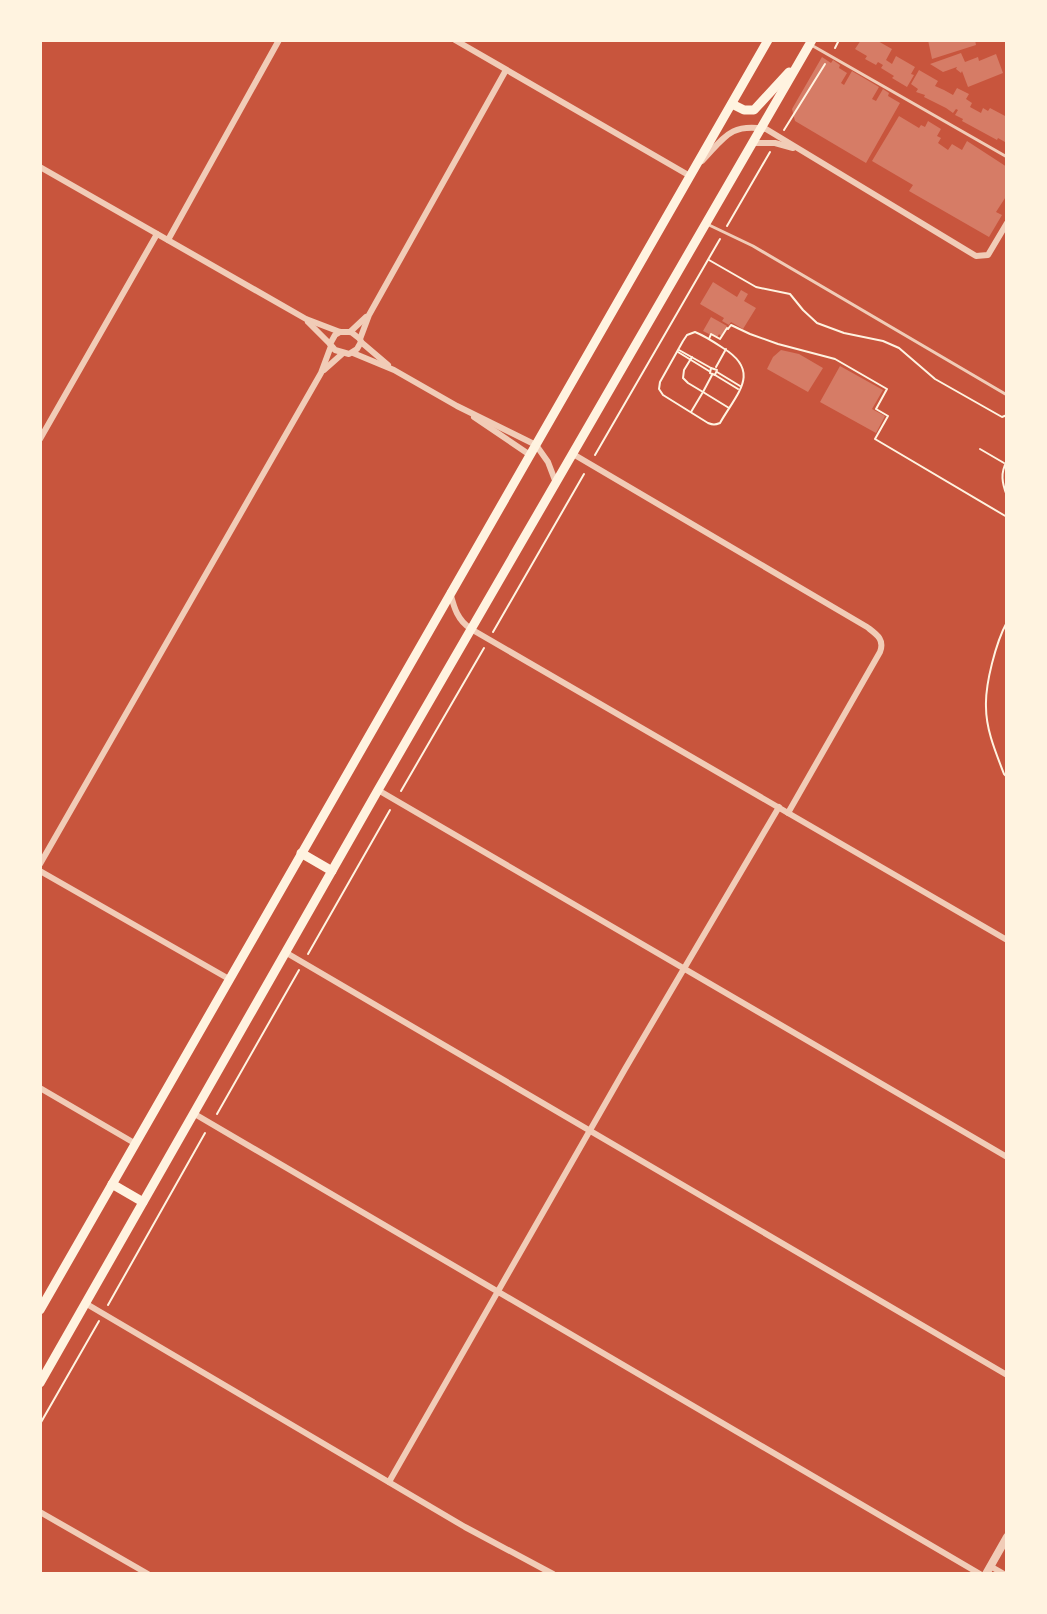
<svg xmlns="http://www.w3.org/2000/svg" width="1047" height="1614" viewBox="0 0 1047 1614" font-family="'Alegreya Sans',sans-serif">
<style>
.building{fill:#d67c66}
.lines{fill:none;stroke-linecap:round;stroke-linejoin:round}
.path{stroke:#fff3e0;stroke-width:2}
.service{stroke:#f1ccb7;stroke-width:3}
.minor{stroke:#f1ccb7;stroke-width:6}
.tertiary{stroke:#f1ccb7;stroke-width:8}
.secondary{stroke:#fff3e0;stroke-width:9}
</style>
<rect width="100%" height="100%" fill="#c8553d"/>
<g class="building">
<path d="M 861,40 L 876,40 L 892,49 L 886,60 L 892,64 L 896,56 L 915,67 L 911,74 L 914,75 L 907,87 L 892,78 L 894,76 L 881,68 L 883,65 L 878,62 L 876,65 L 865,59 L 867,56 L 855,49 Z"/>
<path d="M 928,40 L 975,40 L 976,45 L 932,59 Z"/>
<path d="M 961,53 L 965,62 L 978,57 L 979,61 L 996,54 L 1003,73 L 968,87 L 962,71 L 961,73 L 956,69 L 957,67 L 943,72 L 930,64 Z"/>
<path d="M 822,57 L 831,63 L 833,60 L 840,65 L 839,68 L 847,73 L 841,83 L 844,85 L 852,71 L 879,87 L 872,99 L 876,101 L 883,89 L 889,93 L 888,96 L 900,103 L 866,163 L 795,121 L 792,109 Z"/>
<path d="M 919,70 L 938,81 L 935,86 L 944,90 L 953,95 L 957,88 L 969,94 L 966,99 L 972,103 L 970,107 L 981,113 L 983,108 L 988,111 L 990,108 L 1007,117 L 1007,138 L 1005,142 L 998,138 L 997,140 L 962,121 L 963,119 L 955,115 L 958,110 L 956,109 L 953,113 L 946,108 L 924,97 L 925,95 L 916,92 L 918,89 L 911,84 Z"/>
<path d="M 899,116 L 919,128 L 921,125 L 925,127 L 928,121 L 941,129 L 937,136 L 941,138 L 938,143 L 948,150 L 952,144 L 962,150 L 967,141 L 1007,167 L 1007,195 L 996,212 L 1002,215 L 989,237 L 909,191 L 913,185 L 872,161 Z"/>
<path d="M 713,282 L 737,297 L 741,290 L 748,294 L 744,301 L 756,308 L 743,329 L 731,322 L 729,325 L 722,321 L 724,318 L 700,304 Z"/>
<path d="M 711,317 L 727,326 L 721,336 L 719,334 L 717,338 L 703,331 Z"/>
<path d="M 781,350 L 799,354 L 823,368 L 808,392 L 767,369 L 773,357 Z"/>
<path d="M 840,366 L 883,390 L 872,409 L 885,416 L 876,433 L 820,402 Z"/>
</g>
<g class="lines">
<g class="path">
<path d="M 835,48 L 839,40"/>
<path d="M 784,130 L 825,64"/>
<path d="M 727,226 L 770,152"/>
<path d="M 709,260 L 756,287 L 790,294 L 803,310 L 817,323 L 844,333 L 883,341 L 899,348 L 935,379 L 1002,417 L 1007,415"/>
<path d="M 695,332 C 705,336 714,342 723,348 C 762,372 737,393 720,423 C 715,425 713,425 708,423 L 663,395 L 659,389 L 660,382 L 683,341 L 687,335 Z"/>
<path d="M 709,339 L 711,334 L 720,339 L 727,328 L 728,329 L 731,325 L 750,334 L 778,344 L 835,359 L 887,389 L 876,409 L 888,416 L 875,439 L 1007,517"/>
<path d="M 679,350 L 711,368"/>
<path d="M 678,352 L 709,371"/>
<path d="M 716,367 L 726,349"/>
<path d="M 711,368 L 717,370 L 715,375 L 710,373 Z"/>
<path d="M 717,372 L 740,386"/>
<path d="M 712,375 L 703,392 L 729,408"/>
<path d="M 715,375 L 738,389"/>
<path d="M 691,412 L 703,392 L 688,383 L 683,378 L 684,370 L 692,357"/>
<path d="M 980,449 L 1004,463"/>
<path d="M 595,455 L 720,239"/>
<path d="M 1007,461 C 1000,473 1002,483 1007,496"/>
<path d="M 1007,622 C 996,642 985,684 986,707 C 986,730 996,753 1004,774 L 1007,777"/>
<path d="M 493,632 L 584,474"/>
<path d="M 401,791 L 484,648"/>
<path d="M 308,954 L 390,810"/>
<path d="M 217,1114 L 299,970"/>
<path d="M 108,1305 L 205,1133"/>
<path d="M 40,1424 L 99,1321"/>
</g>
<g class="service">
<path d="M 813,46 L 1007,157"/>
<path d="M 709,225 L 753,246 L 1007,395"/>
</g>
<g class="minor">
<path d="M 455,40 L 690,176"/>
<path d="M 752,143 L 775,143 L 793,148"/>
<path d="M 702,161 C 725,137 730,123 766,129 L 976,256 L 988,255 L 1007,223"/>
<path d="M 40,167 L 306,319 L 340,332 L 351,332 L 360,339 L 361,342 L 357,349 L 349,354 L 335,350 L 330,344 L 335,335 L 340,332"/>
<path d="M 168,240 L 279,40"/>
<path d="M 308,322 L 330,344"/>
<path d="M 350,332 L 366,317"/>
<path d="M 360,339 L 369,315 L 506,70"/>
<path d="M 361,342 L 388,365"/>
<path d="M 353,353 L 394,370 L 457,406 L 536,445 L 548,462 L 556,483"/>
<path d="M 324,370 L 342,354"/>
<path d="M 474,417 L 530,455"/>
<path d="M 40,439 L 157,234"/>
<path d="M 573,454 L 867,627 C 876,634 885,639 880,652 L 788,813"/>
<path d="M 450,592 C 454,607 457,620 471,629 L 1007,940"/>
<path d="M 378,790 L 1007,1157"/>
<path d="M 40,864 L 321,373 L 331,346"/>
<path d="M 40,871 L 229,979"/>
<path d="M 285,952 L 1007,1375"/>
<path d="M 40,1088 L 136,1144"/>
<path d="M 193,1113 L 980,1574"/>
<path d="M 85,1303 L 465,1527 L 553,1574"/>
<path d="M 389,1482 L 625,1069 L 779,807"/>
<path d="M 40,1512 L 148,1574"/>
<path d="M 990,1566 L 1004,1574"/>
</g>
<path class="tertiary" d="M 986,1574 L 1007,1537"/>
<g class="secondary">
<path d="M 732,104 L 744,110 L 754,110 L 789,72"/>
<path d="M 301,853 L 332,871"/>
<path d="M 112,1184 L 143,1202"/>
<path d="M 40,1310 L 768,40"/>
<path d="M 40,1383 L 378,790 L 812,40"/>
</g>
</g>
<rect width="1047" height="1614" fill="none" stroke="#fff3e0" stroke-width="84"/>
</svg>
